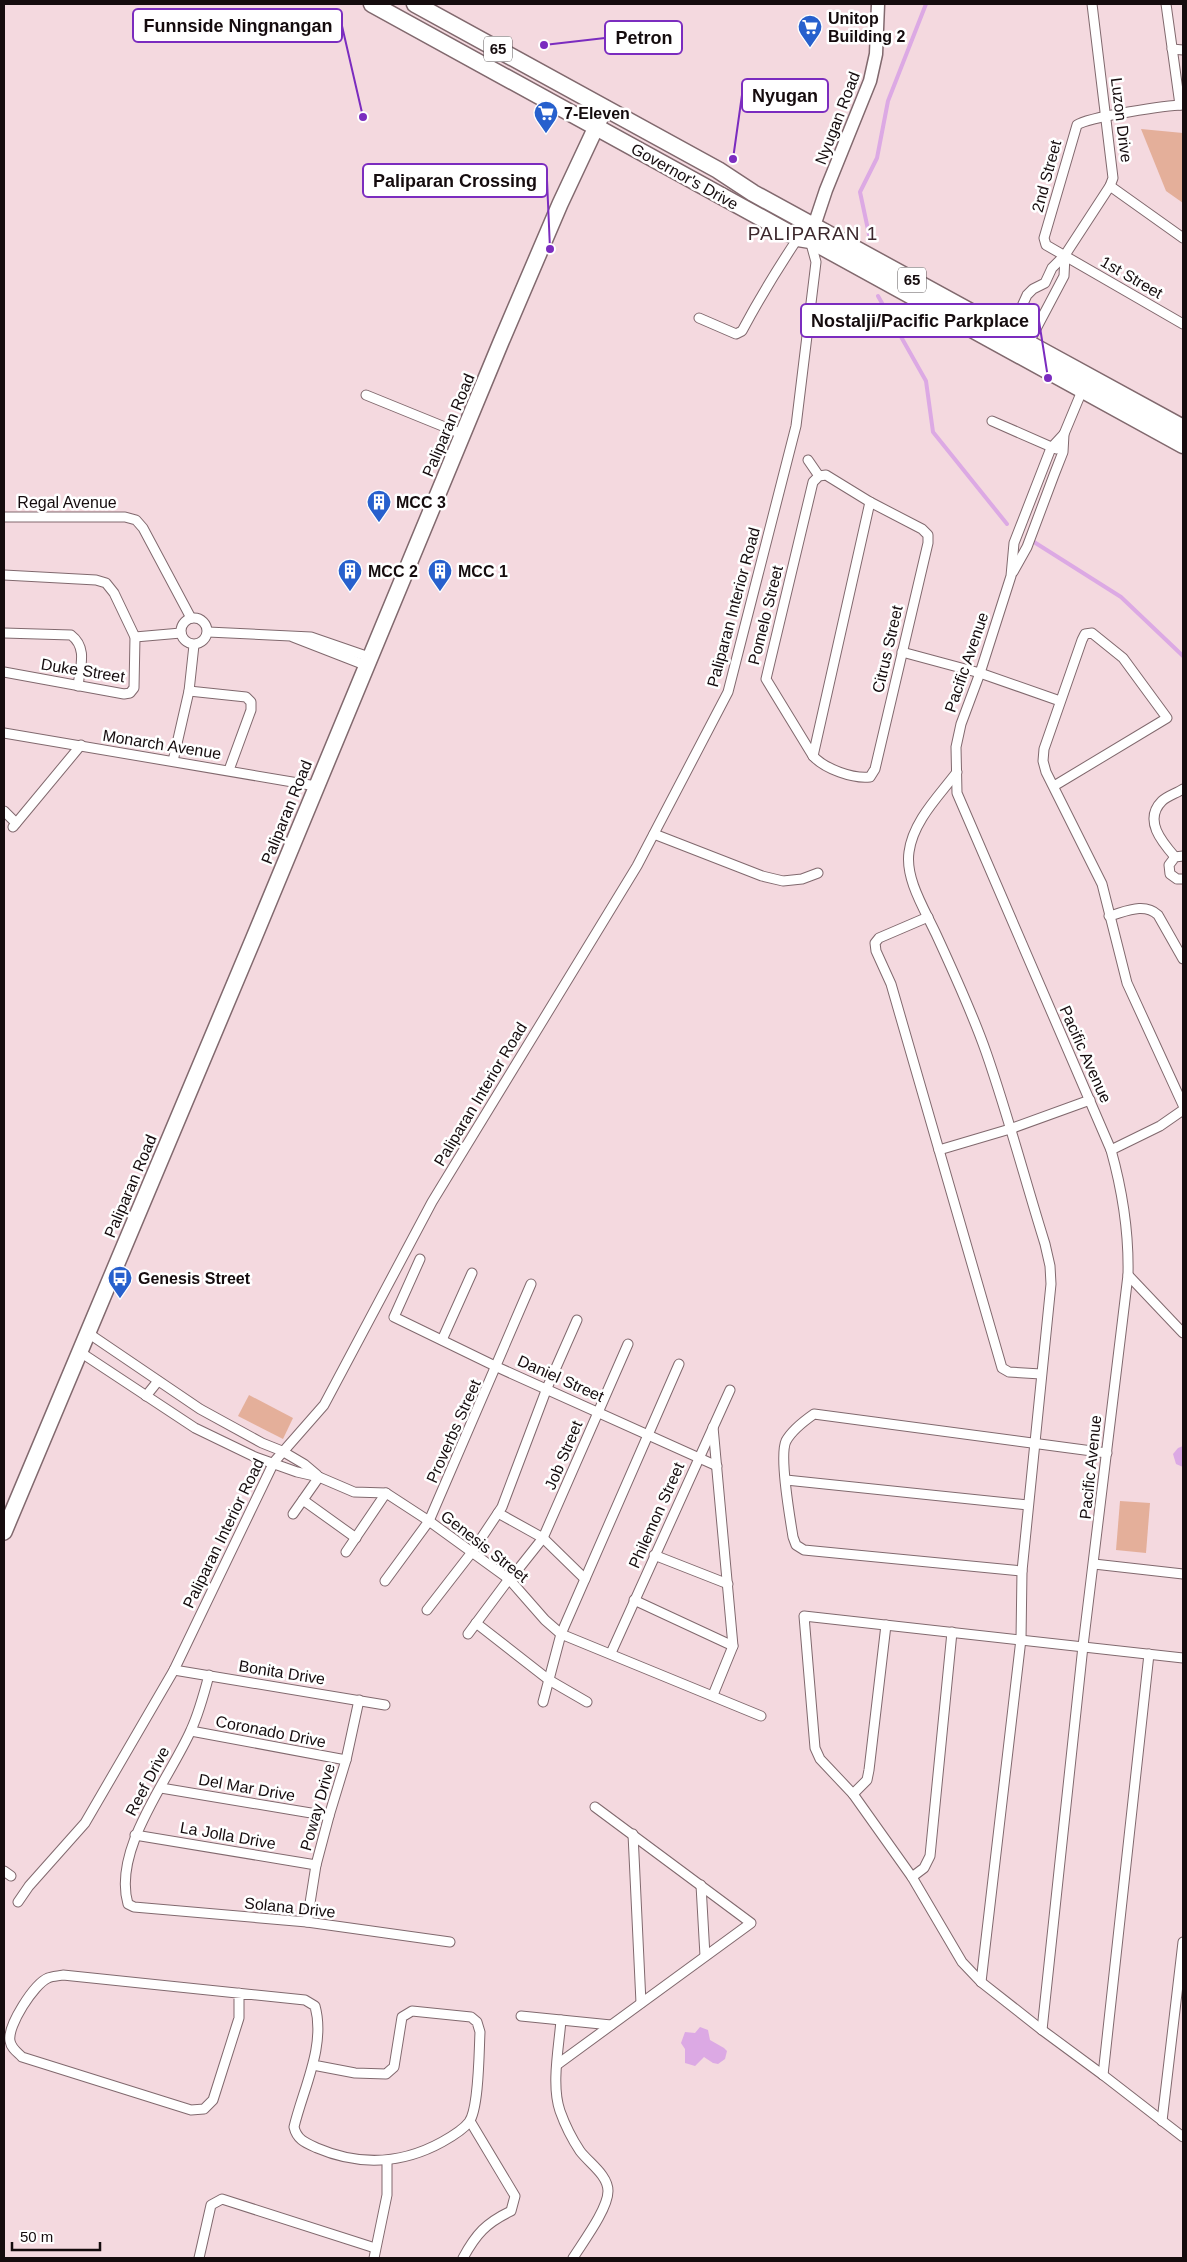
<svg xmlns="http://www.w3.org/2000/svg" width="1187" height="2262" viewBox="0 0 1187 2262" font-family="Arial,sans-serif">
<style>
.green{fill:#e4af9a}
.water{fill:#dca9e4}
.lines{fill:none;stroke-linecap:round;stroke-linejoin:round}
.stream{stroke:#dca9e4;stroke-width:4}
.street-casing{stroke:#81696e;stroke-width:11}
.secondary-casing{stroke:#81696e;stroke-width:15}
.primary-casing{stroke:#81696e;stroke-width:18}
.highway-casing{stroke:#81696e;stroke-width:19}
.street{stroke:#fff;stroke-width:9}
.secondary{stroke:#fff;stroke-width:12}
.primary{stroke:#fff;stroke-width:15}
.highway{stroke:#fff;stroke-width:16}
.labels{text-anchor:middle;stroke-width:5;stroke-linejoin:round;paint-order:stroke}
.shield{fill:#fff;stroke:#5b5556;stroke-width:1}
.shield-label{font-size:15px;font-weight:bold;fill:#150c0e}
.poi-label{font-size:16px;font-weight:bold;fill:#150c0e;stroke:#fff;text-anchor:start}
.street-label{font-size:16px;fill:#150c0e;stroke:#fff}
.quarter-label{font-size:19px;letter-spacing:1px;fill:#3c282d;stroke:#fff}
.leader{fill:none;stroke:#7b2cbf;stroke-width:2}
.callout-dot{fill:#7b2cbf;stroke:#fff;stroke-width:2}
.callout{fill:#fff;stroke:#7b2cbf;stroke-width:2}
.callout-label{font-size:18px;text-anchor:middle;font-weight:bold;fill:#150c0e}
</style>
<rect width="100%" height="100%" fill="#f4d9df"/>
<g class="green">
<path d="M 1141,129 L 1183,133 L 1183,203 L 1166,191 Z"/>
<path d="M 249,1395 L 293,1418 L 283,1439 L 238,1416 Z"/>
<path d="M 1120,1501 L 1150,1503 L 1146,1553 L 1116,1550 Z"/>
</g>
<g class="water">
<path d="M 1183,1446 L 1183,1467 L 1176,1464 L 1173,1454 L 1178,1448 Z"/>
<path d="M 700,2027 L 708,2030 L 710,2040 L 724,2048 L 727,2051 L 725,2059 L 718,2064 L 713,2063 L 704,2057 L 695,2066 L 685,2063 L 685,2049 L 681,2043 L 685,2032 L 695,2033 Z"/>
</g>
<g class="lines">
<g class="stream">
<path d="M 870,239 L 860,192 L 877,158 L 888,101 L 926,4"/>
<path d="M 878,296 L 926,381 L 933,432 L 1007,524"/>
<path d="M 1034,542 L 1121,597 L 1183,656"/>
</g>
<defs>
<g id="street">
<path d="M 1166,4 L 1180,105"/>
<path d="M 1172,49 L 1183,50"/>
<path d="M 1183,105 C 1168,105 1088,117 1077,125 L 1044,238 L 1046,245 L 1183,324"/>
<path d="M 1110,186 L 1183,238"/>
<path d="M 699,318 L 736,334 L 742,331 C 759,299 778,268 798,238"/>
<path d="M 1008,337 L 1027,295 L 1033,289 L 1045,283 L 1052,268 L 1065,255 L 1110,186 L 1113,178 L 1092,4"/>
<path d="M 1027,346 L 1064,276 L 1065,255"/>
<path d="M 366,395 L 462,434"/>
<path d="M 992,421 L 1056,449"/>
<path d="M 808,460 L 819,476"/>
<path d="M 826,475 L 870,502 L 922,529 L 928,535 L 928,543 L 875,769 L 870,777 C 853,779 825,769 813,756 L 766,679 L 813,482 L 819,476 Z"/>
<path d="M 4,517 L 125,517 L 136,520 L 143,528 L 191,618"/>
<path d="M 1013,572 L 1027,547 L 1054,475 L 1063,452 L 1064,434 L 1084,386"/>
<path d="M 4,575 L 96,580 L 106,583 L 114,593 L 135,637 L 134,688 L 130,693 L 124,694 L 4,672"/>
<circle cx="194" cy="631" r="13"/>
<path d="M 208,632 L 311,637 L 369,657"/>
<path d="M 4,633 L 71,635 C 88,648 80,667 78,686"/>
<path d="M 135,637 L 181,633"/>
<path d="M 293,637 L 365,665"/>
<path d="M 902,652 L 980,673 L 1060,701"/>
<path d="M 189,691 L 246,697 L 251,702 L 251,710 L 229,770"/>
<path d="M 4,733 L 316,786"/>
<path d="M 813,756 L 870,502"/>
<path d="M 173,761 L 189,691 L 194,645"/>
<path d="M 957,772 C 939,796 913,821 909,852 C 905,879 925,910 936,934 C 954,973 972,1012 986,1052 C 1008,1115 1025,1180 1045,1244 L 1050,1266 L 1051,1284 L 1022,1571 L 1021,1639 L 981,1982"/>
<path d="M 1054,786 L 1167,718 L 1123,658 L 1092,633 L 1085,634 L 1082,640 L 1044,749 L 1043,761 L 1046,772 L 1102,884 L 1127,983 L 1183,1105"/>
<path d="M 4,811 L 16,823"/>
<path d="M 13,827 L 81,745"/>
<path d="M 654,834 L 762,876 L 783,881 L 802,879 L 818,873"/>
<path d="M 1183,856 L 1175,857 L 1169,865 L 1170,874 L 1177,879 L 1183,879"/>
<path d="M 1175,857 C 1162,842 1143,820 1162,801 C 1167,796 1177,793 1183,789"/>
<path d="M 1109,916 C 1125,912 1144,902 1158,915 L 1183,959"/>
<path d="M 928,917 L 879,938 L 875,943 L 876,951 L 891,984 L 1002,1368 L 1009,1372 L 1041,1374"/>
<path d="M 939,1150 L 1010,1129 L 1090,1100"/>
<path d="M 1111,1150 L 1160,1126 L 1183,1110"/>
<path d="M 420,1259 L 394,1317 L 497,1367 L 717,1466"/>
<path d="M 1128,1275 L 1183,1333"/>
<path d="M 88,1333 L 200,1409 L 262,1443 L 282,1451 L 304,1464 L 317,1475"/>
<path d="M 442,1340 L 472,1273"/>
<path d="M 80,1352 L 195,1428 L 255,1457 L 297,1472 L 319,1477 L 354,1492 L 386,1493 L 429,1521 L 509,1579 L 545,1620 L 561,1634 L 761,1716"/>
<path d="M 146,1396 L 158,1381"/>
<path d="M 786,1480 L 1028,1505"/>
<path d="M 303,1500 L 356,1538"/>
<path d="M 498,1513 L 543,1538 L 585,1579"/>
<path d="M 293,1514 L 319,1477"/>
<path d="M 346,1552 L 386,1493"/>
<path d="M 654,1555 L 728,1584"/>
<path d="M 1094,1564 L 1183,1574"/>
<path d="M 1022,1571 L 804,1550 L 796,1545 L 793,1537 C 790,1518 779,1456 786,1441 C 792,1430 804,1421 814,1414 L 1107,1453"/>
<path d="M 516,1572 L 543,1538 L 628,1344"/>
<path d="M 385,1581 L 429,1521 L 531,1284"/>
<path d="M 634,1600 L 733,1646"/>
<path d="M 427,1610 L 472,1552 L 502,1507 L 547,1388 L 577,1320"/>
<path d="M 476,1623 L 549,1680 L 587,1702"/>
<path d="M 468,1634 L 509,1579"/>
<path d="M 611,1653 L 730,1390"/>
<path d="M 1183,1658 L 804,1616 L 815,1748 L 820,1759 L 853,1794 L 912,1877 L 962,1962 L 981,1982 L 1042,2030 L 1103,2075 L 1183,2137"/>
<path d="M 174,1670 L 385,1705"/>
<path d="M 209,1675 C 204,1694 199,1713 191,1730 C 170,1778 112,1849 128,1904 L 134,1907 L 307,1922 L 450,1942"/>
<path d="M 713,1695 L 733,1646 L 713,1427"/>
<path d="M 543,1702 L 561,1634 L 679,1364"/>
<path d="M 191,1731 L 346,1760"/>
<path d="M 161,1788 L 329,1816"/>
<path d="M 853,1794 L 867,1780 L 869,1770 L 886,1625"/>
<path d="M 633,1834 L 641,2003"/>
<path d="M 135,1835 L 316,1865"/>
<path d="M 4,1871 L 11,1876"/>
<path d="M 912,1877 L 924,1868 L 930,1856 L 952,1632"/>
<path d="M 701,1885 L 705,1956"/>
<path d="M 18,1902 L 29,1886 L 85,1823 L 174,1670 L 274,1462 L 324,1405 L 432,1202 L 637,866 L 728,692 L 796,426 L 816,262 L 810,240"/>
<path d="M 307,1922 L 316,1865 L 329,1816 L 346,1760 L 359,1700"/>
<path d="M 239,1993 L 239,2018 L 213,2100 L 204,2109 L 191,2110 L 22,2057 C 17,2052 11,2048 10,2041 C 7,2026 34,1984 48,1978 C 52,1976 59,1976 63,1975 L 305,2000 L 315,2006 C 326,2046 303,2089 294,2127 C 297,2140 306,2143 317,2148 C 359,2166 402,2164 442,2142 C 451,2137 463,2130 469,2122 C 479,2109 479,2051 480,2032 L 477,2022 L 471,2017 L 412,2011 L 402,2017 L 394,2067 L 386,2074 L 355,2073 L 313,2065"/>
<path d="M 521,2016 L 611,2025"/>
<path d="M 561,2020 C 559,2047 551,2085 560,2111 C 565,2125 572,2139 580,2151 C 589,2163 608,2175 608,2191 C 608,2209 583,2242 573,2258"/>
<path d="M 1042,2030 L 1083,1646 L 1128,1275 C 1129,1231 1123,1193 1111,1150 L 957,793 L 956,747 L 961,724 L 980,673 L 1011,576 L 1014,543 L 1051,448 L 1064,434"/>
<path d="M 558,2064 L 751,1923 L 595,1807"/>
<path d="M 1103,2075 L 1149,1654"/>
<path d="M 1162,2121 L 1183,1942"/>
<path d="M 199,2258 L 211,2205 L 222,2199 L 375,2248"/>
<path d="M 374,2258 L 387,2195 L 387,2161"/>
<path d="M 463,2258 C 476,2234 486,2223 511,2211 L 515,2196 L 470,2121"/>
</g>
<path id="secondary" d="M 811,235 L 826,190 L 870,81 L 876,54 L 878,4"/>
<path id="primary" d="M 4,1532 L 253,940 L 501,342 L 560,204 L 605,108"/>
<g id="highway">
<path d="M 372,4 L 798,238 L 810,240 L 1183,445"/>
<path d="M 415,4 L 718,170 L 753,193 L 1183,428"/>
</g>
</defs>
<use href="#street" class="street-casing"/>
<use href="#secondary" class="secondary-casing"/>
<use href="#primary" class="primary-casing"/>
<use href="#highway" class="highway-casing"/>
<use href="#street" class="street"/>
<use href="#secondary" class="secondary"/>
<use href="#primary" class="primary"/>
<use href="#highway" class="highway"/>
</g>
<defs>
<symbol id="supermarket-pin" viewBox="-11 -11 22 30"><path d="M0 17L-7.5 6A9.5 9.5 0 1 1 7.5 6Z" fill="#2760cd" stroke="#fff"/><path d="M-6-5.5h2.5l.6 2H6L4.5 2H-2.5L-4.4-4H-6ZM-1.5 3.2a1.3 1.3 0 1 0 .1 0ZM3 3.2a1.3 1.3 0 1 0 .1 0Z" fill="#fff"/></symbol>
<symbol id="building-pin" viewBox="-11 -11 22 30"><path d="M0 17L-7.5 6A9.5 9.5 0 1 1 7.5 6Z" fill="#2760cd" stroke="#fff"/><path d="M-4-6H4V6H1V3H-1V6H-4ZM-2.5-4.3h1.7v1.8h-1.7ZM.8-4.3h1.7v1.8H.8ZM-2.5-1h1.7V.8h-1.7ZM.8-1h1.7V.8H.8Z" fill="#fff"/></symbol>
<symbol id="bus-pin" viewBox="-11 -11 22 30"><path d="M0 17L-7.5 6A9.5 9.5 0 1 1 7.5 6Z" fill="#2760cd" stroke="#fff"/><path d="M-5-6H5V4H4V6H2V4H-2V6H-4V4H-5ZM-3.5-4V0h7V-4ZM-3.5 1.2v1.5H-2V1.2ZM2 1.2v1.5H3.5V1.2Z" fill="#fff"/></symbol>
</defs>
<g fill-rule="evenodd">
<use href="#supermarket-pin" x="796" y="13" width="28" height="38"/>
<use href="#supermarket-pin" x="532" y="99" width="28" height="38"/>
<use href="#building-pin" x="365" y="488" width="28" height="38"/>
<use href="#building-pin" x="336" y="557" width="28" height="38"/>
<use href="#building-pin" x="426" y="557" width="28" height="38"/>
<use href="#bus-pin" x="106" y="1264" width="28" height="38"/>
</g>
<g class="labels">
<g class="shield">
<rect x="484" y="36.5" width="28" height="25" rx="4"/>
<rect x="898" y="267.5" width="28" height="25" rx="4"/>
</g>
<g class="shield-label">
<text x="498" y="54">65</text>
<text x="912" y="285">65</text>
</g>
<g class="poi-label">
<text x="828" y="24">Unitop<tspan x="828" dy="18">Building 2</tspan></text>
<text x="564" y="119">7-Eleven</text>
<text x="396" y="508">MCC 3</text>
<text x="368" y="577">MCC 2</text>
<text x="458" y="577">MCC 1</text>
<text x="138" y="1284">Genesis Street</text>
</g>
<g class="street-label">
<text transform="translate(837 118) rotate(-69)" y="6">Nyugan Road</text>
<text transform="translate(1122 120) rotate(83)" y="6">Luzon Drive</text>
<text transform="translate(685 176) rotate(29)" y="6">Governor's Drive</text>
<text transform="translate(1046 176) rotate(-75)" y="6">2nd Street</text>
<text transform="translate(1132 277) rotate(30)" y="6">1st Street</text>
<text transform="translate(448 425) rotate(-67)" y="6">Paliparan Road</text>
<text x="67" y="508">Regal Avenue</text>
<text transform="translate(733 607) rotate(-75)" y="6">Paliparan Interior Road</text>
<text transform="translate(765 615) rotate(-76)" y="6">Pomelo Street</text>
<text transform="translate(887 649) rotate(-77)" y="6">Citrus Street</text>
<text transform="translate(966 662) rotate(-71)" y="6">Pacific Avenue</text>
<text transform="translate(83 670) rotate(9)" y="6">Duke Street</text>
<text transform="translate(162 744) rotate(9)" y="6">Monarch Avenue</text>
<text transform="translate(286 812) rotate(-68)" y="6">Paliparan Road</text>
<text transform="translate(1086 1054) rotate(66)" y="6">Pacific Avenue</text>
<text transform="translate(480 1094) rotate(-59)" y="6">Paliparan Interior Road</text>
<text transform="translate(130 1186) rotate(-67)" y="6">Paliparan Road</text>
<text transform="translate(561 1378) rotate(24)" y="6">Daniel Street</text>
<text transform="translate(453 1431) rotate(-66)" y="6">Proverbs Street</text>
<text transform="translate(563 1455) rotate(-67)" y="6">Job Street</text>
<text transform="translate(1090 1467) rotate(-84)" y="6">Pacific Avenue</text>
<text transform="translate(656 1515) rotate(-66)" y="6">Philemon Street</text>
<text transform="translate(223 1533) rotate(-64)" y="6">Paliparan Interior Road</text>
<text transform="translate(485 1546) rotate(38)" y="6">Genesis Street</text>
<text transform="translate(282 1672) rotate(9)" y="6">Bonita Drive</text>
<text transform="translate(271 1731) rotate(11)" y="6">Coronado Drive</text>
<text transform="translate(147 1781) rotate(-62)" y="6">Reef Drive</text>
<text transform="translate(247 1787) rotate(10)" y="6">Del Mar Drive</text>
<text transform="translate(317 1807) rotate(-74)" y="6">Poway Drive</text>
<text transform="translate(228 1835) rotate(10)" y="6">La Jolla Drive</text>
<text transform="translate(290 1907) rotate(6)" y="6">Solana Drive</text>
</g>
<g class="quarter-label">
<text x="813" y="240">PALIPARAN 1</text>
</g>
</g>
<path class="leader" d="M363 117L342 26M544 45L605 38M733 159L742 95M550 249L547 180M1048 378L1039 321"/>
<g class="callout-dot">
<circle cx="363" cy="117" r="5"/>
<circle cx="544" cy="45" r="5"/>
<circle cx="733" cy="159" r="5"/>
<circle cx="550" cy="249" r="5"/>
<circle cx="1048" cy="378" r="5"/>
</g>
<g class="callout">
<rect x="133" y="9" width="209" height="33" rx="5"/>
<rect x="605" y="21" width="77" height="33" rx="5"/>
<rect x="742" y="79" width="86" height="33" rx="5"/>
<rect x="363" y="164" width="184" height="33" rx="5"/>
<rect x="801" y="304" width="238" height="33" rx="5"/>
</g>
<g class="callout-label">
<text x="238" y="32">Funnside Ningnangan</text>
<text x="644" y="44">Petron</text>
<text x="785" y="102">Nyugan</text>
<text x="455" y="187">Paliparan Crossing</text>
<text x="920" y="327">Nostalji/Pacific Parkplace</text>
</g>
<rect width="1187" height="2262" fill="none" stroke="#150c0e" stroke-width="10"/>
<path d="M12 2242v8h88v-8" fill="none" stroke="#150c0e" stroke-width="2.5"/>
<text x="20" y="2242" font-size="15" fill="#150c0e" stroke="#ffffff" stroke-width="4" paint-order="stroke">50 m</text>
</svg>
